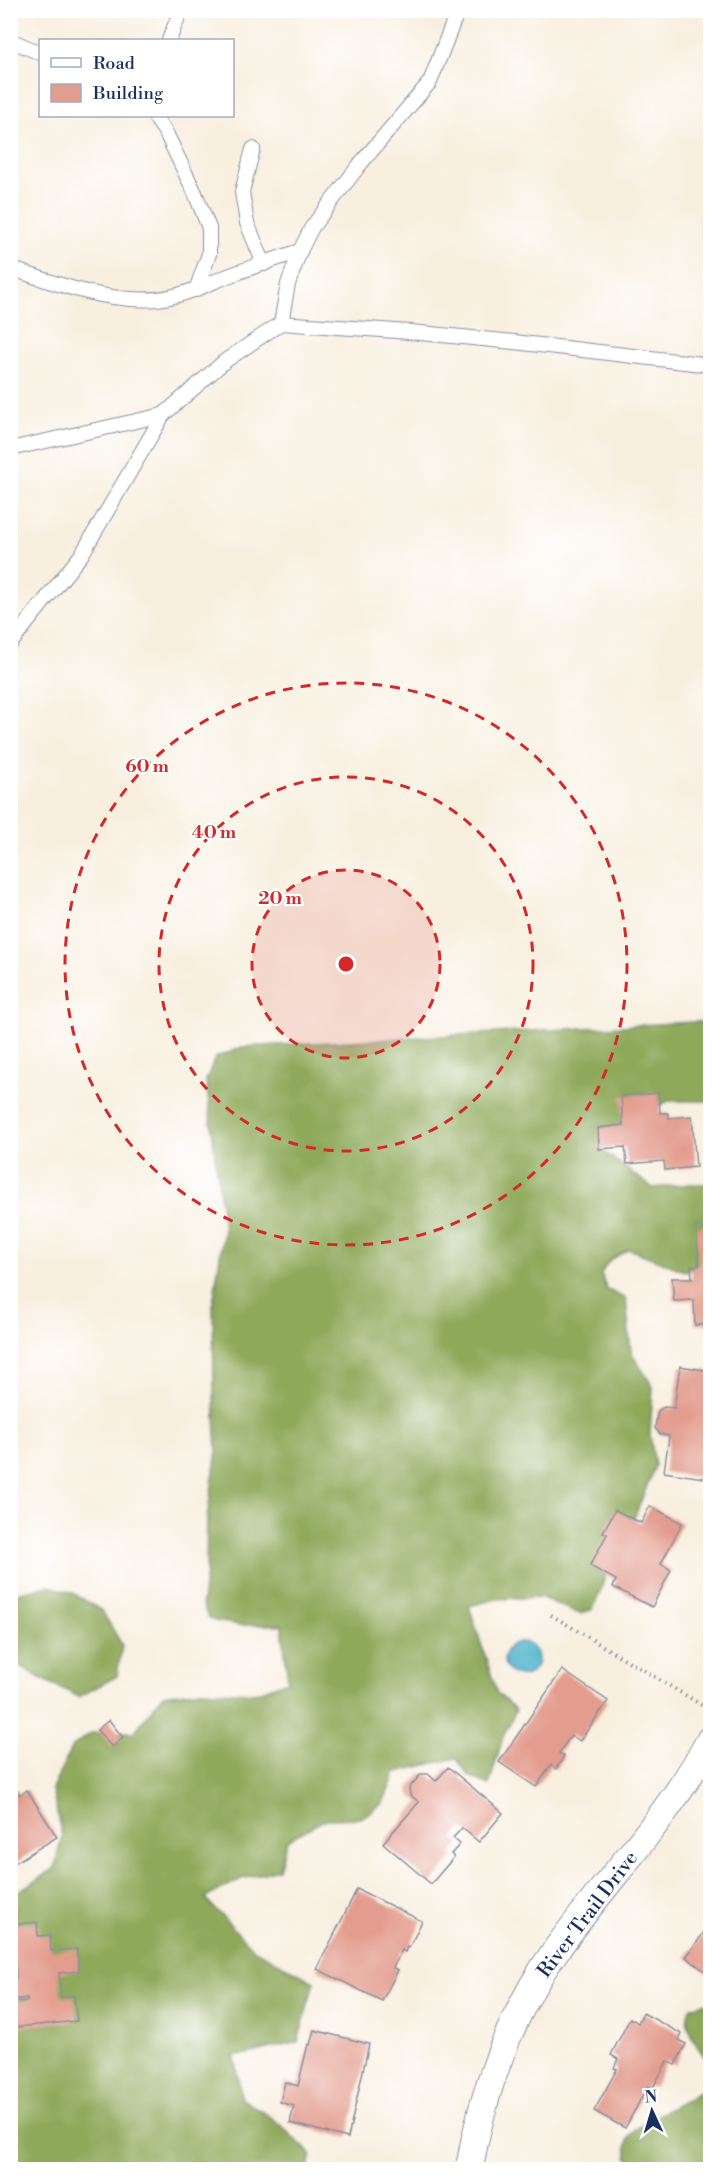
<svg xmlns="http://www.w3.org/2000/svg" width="721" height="2180" viewBox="0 0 721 2180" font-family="'Libre Bodoni',serif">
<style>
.forest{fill:#8ea95a;stroke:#546c5c;stroke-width:1.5}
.water{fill:#4ab1c9;stroke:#327094;stroke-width:1.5}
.building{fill:#e39d8e}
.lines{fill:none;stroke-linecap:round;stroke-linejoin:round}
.lane-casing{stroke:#8a8f9e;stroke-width:16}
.street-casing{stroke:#8a8f9e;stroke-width:29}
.path{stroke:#8a8f9e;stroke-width:4;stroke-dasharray:1.5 4.5;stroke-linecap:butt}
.lane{stroke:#fff;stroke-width:14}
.street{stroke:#fff;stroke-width:27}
.ring{fill:none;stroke:#d62828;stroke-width:3;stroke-dasharray:10 8}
.labels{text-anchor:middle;stroke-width:4.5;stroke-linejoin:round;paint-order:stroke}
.street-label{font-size:20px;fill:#1b2f5e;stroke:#fff}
.centre{fill:#d62828;stroke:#fff;stroke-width:3}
.ring-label{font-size:18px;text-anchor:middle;font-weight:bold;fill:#d62828;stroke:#fff;stroke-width:4.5;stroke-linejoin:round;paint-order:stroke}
</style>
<rect width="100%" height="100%" fill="#fff"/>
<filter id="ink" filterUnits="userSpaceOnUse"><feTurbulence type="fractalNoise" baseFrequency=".0167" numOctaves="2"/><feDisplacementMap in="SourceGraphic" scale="12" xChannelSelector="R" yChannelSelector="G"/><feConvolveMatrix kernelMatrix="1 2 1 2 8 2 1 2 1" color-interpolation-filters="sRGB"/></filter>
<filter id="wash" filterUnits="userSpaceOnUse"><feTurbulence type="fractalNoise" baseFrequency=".008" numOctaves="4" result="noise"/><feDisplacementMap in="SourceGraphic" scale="24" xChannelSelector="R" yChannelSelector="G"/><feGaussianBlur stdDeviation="1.35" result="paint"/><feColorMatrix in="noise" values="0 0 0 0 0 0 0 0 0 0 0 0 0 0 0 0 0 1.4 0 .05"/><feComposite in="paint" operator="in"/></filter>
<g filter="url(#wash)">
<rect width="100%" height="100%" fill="#f8efdf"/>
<g class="forest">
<path d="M 710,1021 L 710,1101 L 668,1101 L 623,1125 L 598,1128 L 600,1149 L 653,1188 L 691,1184 L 710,1184 L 710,1255 L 687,1272 L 629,1249 L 610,1260 L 601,1273 L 606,1289 L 626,1299 L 631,1352 L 653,1387 L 650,1434 L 655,1466 L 622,1548 L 609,1562 L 602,1587 L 593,1609 L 580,1614 L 540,1597 L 497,1599 L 469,1606 L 497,1693 L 516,1710 L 503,1737 L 489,1785 L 469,1776 L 456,1758 L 396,1772 L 383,1803 L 361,1818 L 326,1819 L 287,1840 L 279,1869 L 241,1879 L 205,1898 L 253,1949 L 314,1982 L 298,2042 L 234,2057 L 242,2099 L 275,2120 L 312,2155 L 308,2169 L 11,2170 L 11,1896 L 54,1869 L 62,1836 L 52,1789 L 72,1747 L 91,1733 L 134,1732 L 163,1695 L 202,1690 L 255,1693 L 288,1681 L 282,1625 L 240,1625 L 215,1621 L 208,1617 L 202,1603 L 206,1572 L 207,1519 L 217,1450 L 214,1400 L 213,1303 L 224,1229 L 206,1080 L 215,1058 L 242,1047 Z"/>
<path d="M 49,1586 L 73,1593 L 102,1611 L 122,1645 L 117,1676 L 79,1697 L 40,1678 L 11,1660 L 11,1594 Z"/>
<path d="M 704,2003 L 710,2009 L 710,2066 C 700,2047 679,2029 691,2007 Z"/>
<path d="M 710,2081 L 710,2169 L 649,2169 L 641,2167 L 627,2157 C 627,2153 626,2147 627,2143 C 633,2118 694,2104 710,2081 Z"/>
</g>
<circle class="water" cx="521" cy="1659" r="17"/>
<g id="blocks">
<g class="building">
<path d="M 659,1093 L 660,1113 L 668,1113 L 669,1118 L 692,1116 L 696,1167 L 665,1170 L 664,1161 L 627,1164 L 625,1147 L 599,1149 L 598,1128 L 623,1125 L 621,1096 Z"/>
<path d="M 710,1226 L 710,1324 L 695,1325 L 694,1300 L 674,1301 L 672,1278 L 692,1278 L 691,1266 L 699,1266 L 696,1227 Z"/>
<path d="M 680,1366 L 710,1371 L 710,1407 L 709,1415 L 710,1415 L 710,1479 L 664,1472 L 669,1436 L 660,1434 L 655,1428 L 658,1411 L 664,1407 L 674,1408 Z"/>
<path d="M 650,1506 L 682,1523 L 661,1564 L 671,1570 L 652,1607 L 613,1587 L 616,1580 L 590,1566 L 607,1534 L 603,1532 L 615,1510 L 641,1523 Z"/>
<path d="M 562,1670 L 608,1701 L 580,1741 L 571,1735 L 559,1753 L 564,1756 L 556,1769 L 551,1765 L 536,1787 L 499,1762 Z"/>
<path d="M 109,1720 L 123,1738 L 112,1747 L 97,1730 Z"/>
<path d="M 448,1767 L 503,1813 L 479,1842 L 462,1828 L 453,1838 L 460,1844 L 451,1854 L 454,1857 L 431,1884 L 383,1843 L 419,1802 L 410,1795 L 409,1788 L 421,1774 L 428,1774 L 436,1781 Z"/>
<path d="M 10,1780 L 20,1795 L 27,1790 L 57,1837 L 10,1866 Z"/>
<path d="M 357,1889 L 422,1921 L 409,1948 L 407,1947 L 405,1952 L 402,1950 L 393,1968 L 398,1970 L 382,2001 L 317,1969 Z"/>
<path d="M 37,1922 L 38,1936 L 50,1935 L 51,1951 L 77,1949 L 79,1971 L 59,1973 L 61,1997 L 74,1996 L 77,2021 L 10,2028 L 10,2002 L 27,2001 L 27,1998 L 10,2000 L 10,1979 L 16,1978 L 15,1959 L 10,1960 L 10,1925 Z"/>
<path d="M 710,1924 L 710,1975 L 686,1957 Z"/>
<path d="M 643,2013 L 682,2034 L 679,2040 L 686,2044 L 675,2065 L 667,2061 L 653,2088 L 648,2086 L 625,2128 L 594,2111 L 617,2069 L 614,2068 L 618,2059 L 611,2055 L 630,2018 L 638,2023 Z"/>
<path d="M 314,2030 L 369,2044 L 348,2138 L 290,2123 L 294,2106 L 280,2102 L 285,2082 L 298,2086 L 308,2044 L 310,2045 Z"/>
<path d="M 588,2164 L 619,2168 L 619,2170 L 587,2170 Z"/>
<path d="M 303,2166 L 303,2170 L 248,2170 L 248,2167 Z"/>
</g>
</g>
</g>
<g filter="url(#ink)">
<use href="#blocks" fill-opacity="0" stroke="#8a8f9e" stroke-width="1.5"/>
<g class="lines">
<defs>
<g id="lane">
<path d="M 10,40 L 40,53"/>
<path d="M 169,40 L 181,10"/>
<path d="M 154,116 L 166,133 L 195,193 L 209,228 L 209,254 L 196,290"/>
<path d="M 253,149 L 242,192 L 247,223 L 264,264"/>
<path d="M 10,268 C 56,284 109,303 157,299 C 179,297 199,288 218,280 C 245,269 273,260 300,251"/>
<path d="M 281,323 L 288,284 L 300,251 L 312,227 L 361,163 L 430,82 L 458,10"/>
<path d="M 10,449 L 163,415"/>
<path d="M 10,644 L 82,554 L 163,415 L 225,361 L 281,323 L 410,332 L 514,342 L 710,365"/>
</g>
<path id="street" d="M 469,2170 C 482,2093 510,2014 556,1950 C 607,1879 668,1818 710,1740"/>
</defs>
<use href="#lane" class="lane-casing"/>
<use href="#street" class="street-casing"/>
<path class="path" d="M 551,1615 L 710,1710"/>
<use href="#lane" class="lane"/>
<use href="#street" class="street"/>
</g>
</g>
<circle cx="346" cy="964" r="94" fill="#d62828" fill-opacity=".12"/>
<g class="ring">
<circle cx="346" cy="964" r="94"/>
<circle cx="346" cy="964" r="187"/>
<circle cx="346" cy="964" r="281"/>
</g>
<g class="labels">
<g class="street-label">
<text transform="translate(587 1914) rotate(-53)" y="7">River Trail Drive</text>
</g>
</g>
<circle cx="346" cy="964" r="9" class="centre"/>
<g class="ring-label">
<text x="147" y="772">60 m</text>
<text x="214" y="838">40 m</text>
<text x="280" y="904">20 m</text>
</g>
<rect width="721" height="2180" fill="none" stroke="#fff" stroke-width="36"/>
<rect x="39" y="39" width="195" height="78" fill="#ffffff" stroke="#a4acbf" stroke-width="1.5"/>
<rect x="51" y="58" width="30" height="9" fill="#ffffff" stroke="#a4acbf" stroke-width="1.5"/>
<text x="93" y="69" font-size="18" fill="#1b2f5e">Road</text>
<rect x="51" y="84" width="30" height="18" fill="#e39d8e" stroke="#a4acbf" stroke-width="1.5"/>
<text x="93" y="99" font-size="18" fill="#1b2f5e">Building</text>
<g transform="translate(652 2111) rotate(356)" stroke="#ffffff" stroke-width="4.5" paint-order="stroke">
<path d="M0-4.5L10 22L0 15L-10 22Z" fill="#1b2f5e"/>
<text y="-9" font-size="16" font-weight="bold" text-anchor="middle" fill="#1b2f5e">N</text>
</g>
</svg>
